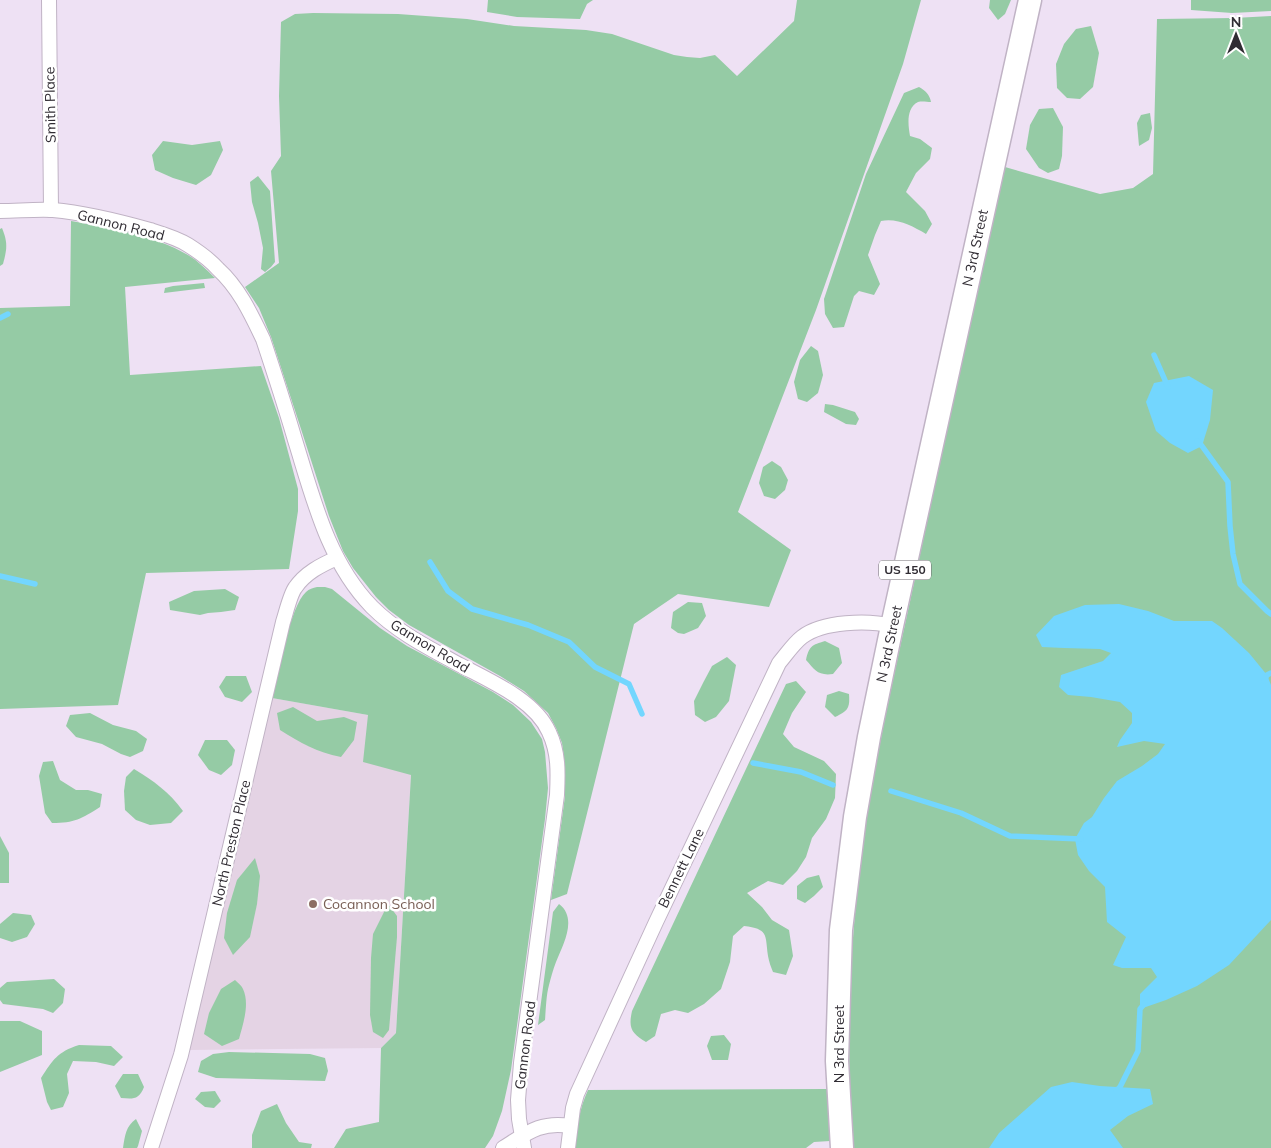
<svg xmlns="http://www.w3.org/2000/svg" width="1271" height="1148" viewBox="0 0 1271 1148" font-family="Mulish,sans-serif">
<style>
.education{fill:#e4d3e4}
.green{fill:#95cba5}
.water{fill:#73d6fe}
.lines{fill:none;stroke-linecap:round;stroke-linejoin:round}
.stream{stroke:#73d6fe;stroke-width:5.5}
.minor-casing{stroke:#c0b3c5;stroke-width:16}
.primary-casing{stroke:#c0b3c5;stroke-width:25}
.minor{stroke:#fff;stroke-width:14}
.primary{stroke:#fff;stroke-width:22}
.education-dot{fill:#8d6e63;stroke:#fff;stroke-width:2}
.labels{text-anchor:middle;stroke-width:5;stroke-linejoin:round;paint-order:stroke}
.shield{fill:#fff;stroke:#6e6b70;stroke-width:1}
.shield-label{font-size:12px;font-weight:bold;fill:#302c33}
.street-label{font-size:14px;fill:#302c33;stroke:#fff}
.education-label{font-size:14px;fill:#785e54;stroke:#fff;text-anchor:start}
</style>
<rect width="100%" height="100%" fill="#eee1f4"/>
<path class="education" d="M 272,698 L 368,715 L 411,775 L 396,1033 L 381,1048 L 189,1050 Z"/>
<g class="green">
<path d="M 488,0 L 593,0 L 587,4 L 580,19 L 517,17 L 487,12 Z"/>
<path d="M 797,0 L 921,0 L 903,64 L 816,310 L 738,512 L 791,550 L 769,607 L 678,594 L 634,624 L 567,894 L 551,900 L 565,796 L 565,766 L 562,743 L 556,728 L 548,713 L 524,691 L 500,676 L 409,625 L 389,610 L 376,597 L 353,568 L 343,551 L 329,516 L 301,429 L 271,337 L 259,308 L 245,287 L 279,263 L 271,171 L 281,156 L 279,96 L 281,22 L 295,14 L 313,13 L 398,14 L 467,19 L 514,26 L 586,30 L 612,34 L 674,55 L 687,57 L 700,58 L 715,55 L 737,76 L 794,21 Z"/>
<path d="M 990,0 L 1011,0 L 1005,14 L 998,20 L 989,8 Z"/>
<path d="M 1191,0 L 1271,0 L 1271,11 L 1232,13 L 1191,10 Z"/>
<path d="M 1271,16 L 1271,1148 L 854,1148 C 844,1041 850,934 865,828 C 877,749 895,671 912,592 C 942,450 974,308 1005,167 L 1100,194 L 1133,188 L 1153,174 L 1157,19 L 1234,18 Z"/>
<path d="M 1091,26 L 1099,53 L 1093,87 L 1080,99 L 1067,98 L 1057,88 L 1056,64 L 1064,44 L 1076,29 Z"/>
<path d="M 919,87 C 925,90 930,95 931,102 C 927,102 922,101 918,102 C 906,108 908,125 910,136 L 920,139 L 932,148 L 930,159 L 916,173 L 906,192 L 925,211 L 932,224 L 926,234 C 912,226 898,218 881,221 L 875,235 L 868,255 L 880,284 L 874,295 L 859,291 L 854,296 L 844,327 L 833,328 L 825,314 L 824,299 L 866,174 L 904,93 Z"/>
<path d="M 1053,108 L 1063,127 L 1062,156 L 1059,169 L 1048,173 L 1039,168 L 1026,149 L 1030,125 L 1039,109 Z"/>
<path d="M 1150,113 L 1152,128 L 1149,140 L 1139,146 L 1137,123 L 1141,115 Z"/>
<path d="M 163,141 L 192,145 L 220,141 L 223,150 L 211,175 L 196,185 L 173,178 L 155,170 L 152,155 Z"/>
<path d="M 258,176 L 270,191 L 275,262 L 271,267 L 265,272 L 261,269 L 263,248 L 258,223 L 252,202 L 250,182 Z"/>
<path d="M 71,221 C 109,228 154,235 188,255 C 198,261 206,269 215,278 L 125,287 L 130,375 L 261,366 L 279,418 L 298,489 L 298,511 L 289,569 L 146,573 L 118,705 L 0,709 L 0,308 L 70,306 Z"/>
<path d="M 2,228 C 8,243 7,249 3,264 L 0,266 L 0,229 Z"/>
<path d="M 204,283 L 205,288 L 164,293 L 165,288 L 173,286 Z"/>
<path d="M 811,346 L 818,351 L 823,375 L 818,393 L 807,402 L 798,399 L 794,382 L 800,360 Z"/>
<path d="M 825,404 L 833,405 L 855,412 L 859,419 L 856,425 L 846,424 L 824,412 Z"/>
<path d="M 772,461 L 781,467 L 788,480 L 785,490 L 775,499 L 764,496 L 759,483 L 763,467 Z"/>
<path d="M 317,587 L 325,587 L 332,589 L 380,628 L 407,646 L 493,692 L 513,705 L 531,722 L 542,739 L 545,752 L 548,788 L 545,819 L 511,1070 L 502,1111 L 493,1136 L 485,1148 L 334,1148 L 346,1129 L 379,1122 L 381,1048 L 396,1033 L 411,775 L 363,762 L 368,715 L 272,698 C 278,674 290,606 306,592 C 309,589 313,588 317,587 Z"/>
<path d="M 225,589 L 239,597 L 235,610 L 221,612 L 208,613 L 200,615 L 170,610 L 169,602 L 194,591 Z"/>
<path d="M 688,602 L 702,603 L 706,616 L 698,628 L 684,634 L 678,633 L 671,628 L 673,612 Z"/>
<path d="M 825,641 L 839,648 L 842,663 L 833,674 C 818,676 815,670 806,660 C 809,646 812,645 825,641 Z"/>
<path d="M 727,657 L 736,665 L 729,701 L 716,717 L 705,722 L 695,715 L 694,701 L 703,683 L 712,666 Z"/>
<path d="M 226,676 L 246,676 L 252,692 L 242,702 L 225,697 L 219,687 Z"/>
<path d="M 796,681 L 806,692 L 792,713 L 783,734 L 794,747 L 824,761 L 836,774 L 835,798 L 826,819 L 812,838 L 806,857 L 797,871 L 783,885 L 768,881 L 747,893 L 762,907 L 772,920 L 789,930 L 793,956 L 786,975 L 773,972 C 771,967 769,962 768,956 C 765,935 769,929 744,926 L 733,936 L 730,962 L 721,989 L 704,1004 L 688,1013 L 675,1010 L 661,1014 L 655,1036 L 646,1042 C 632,1033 628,1029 632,1011 L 786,684 Z"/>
<path d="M 839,691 L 849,694 C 850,708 848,711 835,717 L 825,707 L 827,695 Z"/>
<path d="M 293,707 L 317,721 L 344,717 L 357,722 L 354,740 L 341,757 C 316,752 301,743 280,730 L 277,713 Z"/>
<path d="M 90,713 L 113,725 L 136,731 L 147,739 L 143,751 L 130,757 L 121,754 L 102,744 L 76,737 L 66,726 L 70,715 Z"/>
<path d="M 205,740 L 227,740 L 235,750 L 232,765 L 221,775 L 209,770 L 198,755 Z"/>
<path d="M 53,761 L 60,780 L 76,790 L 88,790 L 102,794 L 100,807 C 81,819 75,823 52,823 L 45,813 L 39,776 L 43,762 Z"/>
<path d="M 134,769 C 154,781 169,792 183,811 L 171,823 L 150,825 L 136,820 L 125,810 L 124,791 L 126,777 Z"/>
<path d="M 0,836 L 9,853 L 9,883 L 0,883 Z"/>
<path d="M 255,858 L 260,876 L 257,904 L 250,937 L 233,955 L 224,938 L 227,913 L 237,880 Z"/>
<path d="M 819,875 L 823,887 L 814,896 L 805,903 L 797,899 L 797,886 L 807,878 Z"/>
<path d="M 388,904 L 397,916 L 397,937 L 389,1030 L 383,1038 L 373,1032 L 370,1015 L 371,958 L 373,934 Z"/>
<path d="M 559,904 C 578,918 563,945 556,962 C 553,970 551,977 549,985 C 546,996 546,1009 545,1020 L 538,1025 L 553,912 Z"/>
<path d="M 13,913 L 31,915 L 35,924 L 27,937 L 12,942 L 0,938 L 0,924 Z"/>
<path d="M 54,979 L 65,989 L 63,1003 L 53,1013 L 43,1009 L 3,1004 L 0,1000 L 0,988 L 7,982 Z"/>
<path d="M 235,980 C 238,983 242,986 243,989 C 250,1004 243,1024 239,1039 L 222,1046 L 204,1034 L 209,1013 L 221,989 Z"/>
<path d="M 0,1021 L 20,1021 L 42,1031 L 42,1055 L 0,1072 Z"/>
<path d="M 724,1035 L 731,1044 L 728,1060 L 712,1060 L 707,1046 L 711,1036 Z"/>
<path d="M 79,1045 L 111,1046 L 123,1057 L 114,1066 L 96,1062 L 73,1061 L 67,1074 L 69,1093 L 63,1107 L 51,1110 L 47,1102 L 41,1078 C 53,1060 57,1052 79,1045 Z"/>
<path d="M 229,1052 L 310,1054 L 325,1058 L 328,1071 L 325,1081 L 216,1078 L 198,1072 L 201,1061 L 213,1054 Z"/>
<path d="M 123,1074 L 138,1074 L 144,1087 C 139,1100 133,1099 121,1098 L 115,1086 Z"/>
<path d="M 827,1089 L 830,1141 L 814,1142 L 806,1148 L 575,1148 C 577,1128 579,1109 588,1090 Z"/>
<path d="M 215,1091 L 221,1101 L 214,1108 L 205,1107 L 195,1099 L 201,1092 Z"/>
<path d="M 277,1104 L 286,1123 L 299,1142 L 312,1144 L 311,1148 L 252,1148 L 252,1135 L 261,1111 Z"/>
<path d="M 136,1119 L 142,1131 L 138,1146 L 137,1148 L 123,1148 C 125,1135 126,1126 136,1119 Z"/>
</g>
<g class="water">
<path d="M 1189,376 L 1213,390 L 1210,420 L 1202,446 L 1188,453 L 1170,443 L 1156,431 L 1146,402 L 1154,383 Z"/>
<path d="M 1119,604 L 1148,611 L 1174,621 L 1212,621 L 1222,628 L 1249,653 L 1267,675 L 1271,685 L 1271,920 L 1229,965 L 1197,986 L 1166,1000 L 1140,1009 L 1140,994 L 1157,977 L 1151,968 L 1122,968 L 1113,965 L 1126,937 L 1107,922 L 1105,887 L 1089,871 L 1078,855 L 1075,839 L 1084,823 L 1092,817 L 1104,798 L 1117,781 L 1142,766 L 1158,754 L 1165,744 L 1144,741 L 1117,747 L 1120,740 L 1132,723 L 1132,713 L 1120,702 L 1091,697 L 1068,695 L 1059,687 L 1061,675 L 1103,661 L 1111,653 L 1100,649 L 1064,648 L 1042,647 L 1036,635 L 1054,616 L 1085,605 Z"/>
<path d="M 1072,1082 L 1100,1086 L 1150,1089 L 1153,1104 L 1128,1116 L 1110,1130 L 1123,1148 L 989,1148 L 999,1133 L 1051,1087 Z"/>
</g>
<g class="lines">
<g class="stream">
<path d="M 0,318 L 8,314"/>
<path d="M 1154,355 L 1168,387"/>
<path d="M 1197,441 L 1202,446 L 1228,482 L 1230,526 L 1233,554 L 1240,584 L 1267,611 L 1271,614"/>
<path d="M 430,562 L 448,591 L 472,609 L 528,625 L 569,642 L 595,667 L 629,684 L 642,714"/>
<path d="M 0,576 L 35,584"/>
<path d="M 1264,681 L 1267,675 L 1271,673"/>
<path d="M 753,763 L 801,772 L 833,785"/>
<path d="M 891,791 L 961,813 L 1010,836 L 1081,839"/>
<path d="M 1116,1091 L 1120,1087 L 1138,1051 L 1140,1009 L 1145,1003"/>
</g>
<defs>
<g id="minor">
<path d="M 49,0 L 51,210"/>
<path d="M 0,211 C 17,211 36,209 53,210 C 86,213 118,221 150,230 C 163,234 177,238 188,245 C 199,252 210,260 218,269 C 239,288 251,314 263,339 C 274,372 285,406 295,440 C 313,498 328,562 372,607 C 397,632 429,648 460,665 C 490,681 535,700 549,732 C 559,753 558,773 557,795 L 521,1063 L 518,1100 L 519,1119 L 524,1148"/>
<path d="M 151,1148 L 181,1055 L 283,622 C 286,613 290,595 295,588 C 305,573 321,565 337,558"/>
<path d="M 503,1148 C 527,1133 541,1121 570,1126"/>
<path d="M 568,1148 L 573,1108 L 577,1094 L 656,922 L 779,663 C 786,655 793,644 802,637 C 823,621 868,620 892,626"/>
</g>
<path id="primary" d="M 842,1148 L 837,1061 L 841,930 L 855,817 L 869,737 L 892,626 L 1030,0"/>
</defs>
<use href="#minor" class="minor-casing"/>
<use href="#primary" class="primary-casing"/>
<use href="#minor" class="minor"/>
<use href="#primary" class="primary"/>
</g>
<circle class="education-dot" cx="313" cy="904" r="5"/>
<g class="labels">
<rect class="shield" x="879" y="560.5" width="52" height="19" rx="4"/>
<g class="shield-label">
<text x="905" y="574">US 150</text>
</g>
<g class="street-label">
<text transform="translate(50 105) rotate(-91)" y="5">Smith Place</text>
<text transform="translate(121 225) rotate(14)" y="5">Gannon Road</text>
<text transform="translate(975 248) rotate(-78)" y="5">N 3rd Street</text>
<text transform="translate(889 644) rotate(-78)" y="5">N 3rd Street</text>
<text transform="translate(430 646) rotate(31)" y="5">Gannon Road</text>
<text transform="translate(231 843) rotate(-77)" y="5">North Preston Place</text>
<text transform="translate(681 868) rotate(-64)" y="5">Bennett Lane</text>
<text transform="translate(839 1044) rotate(-90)" y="5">N 3rd Street</text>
<text transform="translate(525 1045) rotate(-83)" y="5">Gannon Road</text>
</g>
<g class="education-label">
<text x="323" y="909">Cocannon School</text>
</g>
</g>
<g transform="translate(1236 35)" stroke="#ffffff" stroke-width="4" paint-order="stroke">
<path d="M0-4L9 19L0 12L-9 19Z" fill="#302c33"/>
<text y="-8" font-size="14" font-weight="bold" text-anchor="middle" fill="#302c33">N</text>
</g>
</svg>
